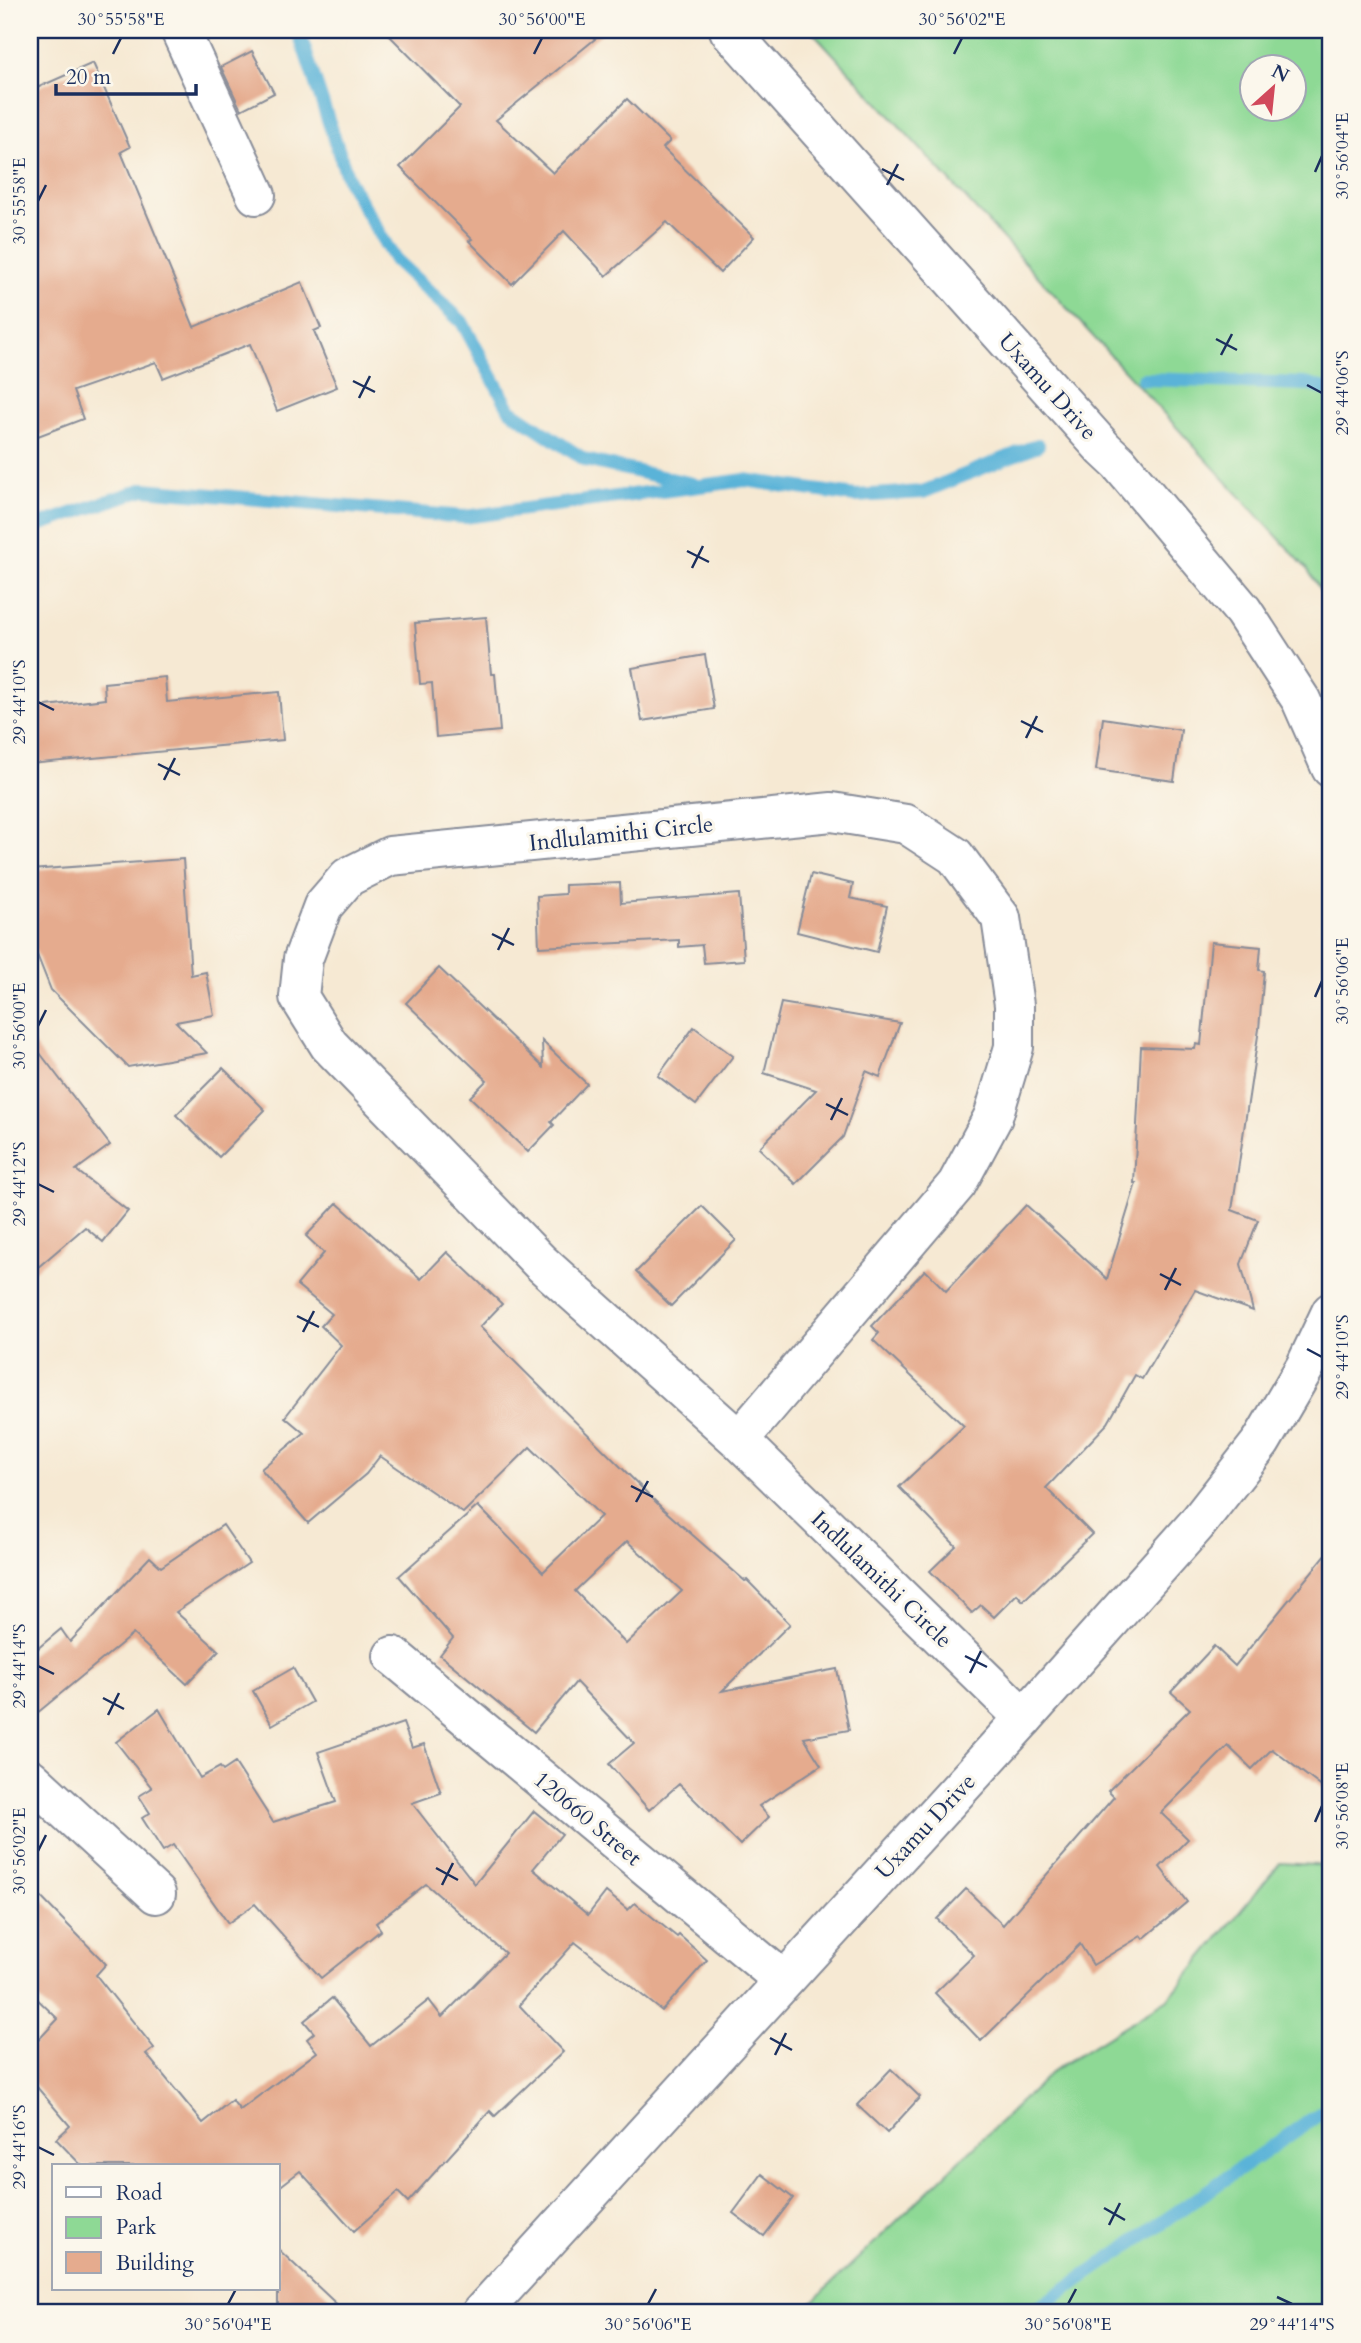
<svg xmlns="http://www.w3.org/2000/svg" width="1361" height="2343" viewBox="0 0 1361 2343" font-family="Cardo,serif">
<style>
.green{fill:#8ed995;stroke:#54847a;stroke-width:2;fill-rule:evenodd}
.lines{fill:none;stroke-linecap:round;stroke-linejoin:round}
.stream{stroke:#5ab3d8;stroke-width:14}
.building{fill:#e5ab8e;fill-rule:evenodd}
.minor-casing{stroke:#888c98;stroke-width:42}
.tertiary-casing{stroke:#888c98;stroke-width:42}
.minor{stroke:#fff;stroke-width:38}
.tertiary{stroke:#fff;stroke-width:38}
.ticks{fill:none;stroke:#1b2f5e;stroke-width:2.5}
.labels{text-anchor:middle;stroke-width:6;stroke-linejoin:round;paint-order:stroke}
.street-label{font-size:23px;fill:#1b2f5e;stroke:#fbf7ec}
.neatline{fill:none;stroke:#1b2f5e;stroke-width:2.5}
.ticks-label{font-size:18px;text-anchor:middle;fill:#1b2f5e}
</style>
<rect width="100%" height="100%" fill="#fbf7ec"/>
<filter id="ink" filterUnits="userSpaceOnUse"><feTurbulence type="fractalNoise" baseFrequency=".0143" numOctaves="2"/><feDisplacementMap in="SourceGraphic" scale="14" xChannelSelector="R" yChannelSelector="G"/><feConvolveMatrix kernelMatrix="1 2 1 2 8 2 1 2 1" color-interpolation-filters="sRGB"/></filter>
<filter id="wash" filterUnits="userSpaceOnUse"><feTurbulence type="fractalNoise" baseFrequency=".00686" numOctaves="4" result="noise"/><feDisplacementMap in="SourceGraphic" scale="28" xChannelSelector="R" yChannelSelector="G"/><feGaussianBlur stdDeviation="1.57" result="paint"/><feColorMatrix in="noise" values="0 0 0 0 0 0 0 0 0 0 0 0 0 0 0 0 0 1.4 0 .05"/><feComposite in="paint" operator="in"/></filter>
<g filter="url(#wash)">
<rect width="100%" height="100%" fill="#f6e9d3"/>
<g class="green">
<path d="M 811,30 L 1331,30 L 1331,608 L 1308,570 ZM 1252,66 L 1294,66 L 1294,108 L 1252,108 Z"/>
<path d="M 1280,1863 L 1331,1866 L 1331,2313 L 801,2313 L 1054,2070 L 1168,1999 Z"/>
</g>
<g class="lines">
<g class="stream">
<path d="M 298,30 L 349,182 L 395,260 L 462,322 L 510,410 L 585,460 L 693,484"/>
<path d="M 1143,379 L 1305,384 L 1331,390"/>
<path d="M 30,528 L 144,489 L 464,517 L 745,480 L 855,496 L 923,492 L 1038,445"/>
<path d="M 1031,2313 L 1331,2106"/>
</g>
</g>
<g id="blocks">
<g class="building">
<path d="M 384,30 L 606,30 L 496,120 L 553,173 L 627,99 L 670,141 L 663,148 L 754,237 L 720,273 L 667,222 L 606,276 L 564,231 L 512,284 L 469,241 L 472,239 L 400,167 L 460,107 Z"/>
<path d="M 252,51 L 274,93 L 241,110 L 221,67 Z"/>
<path d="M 93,63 L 130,147 L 121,152 L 194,327 L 302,282 L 321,328 L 314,331 L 337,387 L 277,411 L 250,344 L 163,378 L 156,362 L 73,391 L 83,419 L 30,439 L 30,91 Z"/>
<path d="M 486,617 L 491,674 L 495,674 L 500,731 L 436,737 L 432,683 L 420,684 L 415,623 Z"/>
<path d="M 705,655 L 714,709 L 642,721 L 632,668 Z"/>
<path d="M 165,677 L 167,702 L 279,692 L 283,740 L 30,764 L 30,708 L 105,699 L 104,683 Z"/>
<path d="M 1103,718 L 1181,730 L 1174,781 L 1096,770 Z"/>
<path d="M 183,859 L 191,975 L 206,972 L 214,1015 L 176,1022 L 207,1053 L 128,1067 L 51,990 L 30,937 L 30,870 Z"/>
<path d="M 811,874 L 853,884 L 850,898 L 887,906 L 877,952 L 797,932 Z"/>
<path d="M 620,883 L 621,903 L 739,894 L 744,960 L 704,963 L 702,945 L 679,947 L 679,940 L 539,947 L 537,896 L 565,894 L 565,885 Z"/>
<path d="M 1211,942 L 1261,947 L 1259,970 L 1264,971 L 1259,1029 L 1232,1210 L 1258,1220 L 1241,1264 L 1253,1311 L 1195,1290 L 1142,1379 L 1135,1375 L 1108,1423 L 1046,1488 L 1092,1534 L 1023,1601 L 1017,1594 L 994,1617 L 981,1605 L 972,1613 L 930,1571 L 956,1546 L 899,1487 L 964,1426 L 873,1340 L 879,1333 L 872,1326 L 925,1270 L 946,1291 L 1026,1205 L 1107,1279 L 1136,1183 L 1134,1183 L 1141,1047 L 1195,1049 L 1196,1044 L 1201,1045 Z"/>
<path d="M 439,968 L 543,1067 L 542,1041 L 587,1084 L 551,1122 L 554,1125 L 528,1152 L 470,1097 L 487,1080 L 406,1003 Z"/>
<path d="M 781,1003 L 900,1023 L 880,1077 L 866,1071 L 843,1137 L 796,1184 L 759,1148 L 816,1090 L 764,1073 Z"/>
<path d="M 694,1027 L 733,1056 L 696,1105 L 658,1076 Z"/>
<path d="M 30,1040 L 110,1145 L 76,1170 L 128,1211 L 103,1242 L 85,1227 L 30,1274 Z"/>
<path d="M 223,1068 L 265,1110 L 219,1157 L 176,1115 Z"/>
<path d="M 337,1203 L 421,1279 L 447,1252 L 502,1304 L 480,1327 L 663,1509 L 745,1581 L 747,1580 L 790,1624 L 722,1691 L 837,1669 L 849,1730 L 804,1738 L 821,1765 L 759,1806 L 769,1817 L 740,1845 L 679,1784 L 649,1810 L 609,1764 L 634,1743 L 576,1682 L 534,1732 L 440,1655 L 453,1638 L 399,1576 L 478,1506 L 543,1572 L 601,1516 L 530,1447 L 463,1513 L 380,1456 L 366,1474 L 308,1523 L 261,1469 L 304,1433 L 285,1417 L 341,1345 L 321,1326 L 332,1314 L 297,1285 L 324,1253 L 306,1236 ZM 627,1541 L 682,1591 L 626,1644 L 575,1591 Z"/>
<path d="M 702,1206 L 736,1240 L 671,1306 L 636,1272 Z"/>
<path d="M 223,1525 L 249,1563 L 176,1612 L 219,1651 L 187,1684 L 133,1634 L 30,1719 L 30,1655 L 61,1629 L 70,1642 L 150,1557 L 161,1567 Z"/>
<path d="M 1331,1548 L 1331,1794 L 1272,1749 L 1252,1769 L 1228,1746 L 1161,1813 L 1188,1839 L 1160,1867 L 1187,1902 L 1143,1939 L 1141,1936 L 1093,1965 L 1080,1944 L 981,2041 L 935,1993 L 974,1955 L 937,1919 L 966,1889 L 1003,1925 L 1114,1797 L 1108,1791 L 1190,1709 L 1171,1692 L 1214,1646 L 1235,1666 Z"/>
<path d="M 293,1668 L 312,1702 L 272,1725 L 253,1691 Z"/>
<path d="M 159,1709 L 200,1778 L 220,1767 L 223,1771 L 235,1763 L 273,1822 L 336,1802 L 318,1752 L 403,1723 L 412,1748 L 424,1744 L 441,1793 L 412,1803 L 475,1884 L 534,1811 L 562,1834 L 533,1869 L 588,1915 L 606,1892 L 628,1910 L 635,1903 L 677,1937 L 679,1935 L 707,1960 L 662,2011 L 575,1942 L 519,2005 L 563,2052 L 495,2116 L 490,2111 L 408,2202 L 398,2192 L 354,2231 L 300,2171 L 278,2188 L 278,2166 L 82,2166 L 56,2139 L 70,2126 L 30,2079 L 30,2049 L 58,2019 L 30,1992 L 30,1886 L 106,1964 L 96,1975 L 154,2048 L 146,2054 L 203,2123 L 232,2100 L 240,2110 L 317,2052 L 307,2039 L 314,2033 L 304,2021 L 332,1998 L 371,2046 L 429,2000 L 442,2017 L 505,1953 L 426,1884 L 376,1923 L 381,1930 L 321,1978 L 255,1904 L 228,1923 L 173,1845 L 163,1851 L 142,1818 L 150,1813 L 139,1796 L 152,1788 L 116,1742 Z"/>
<path d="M 891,2069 L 920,2097 L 887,2133 L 857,2105 Z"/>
<path d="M 762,2174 L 793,2198 L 764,2236 L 733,2213 Z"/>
<path d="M 278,2249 L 346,2313 L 278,2313 Z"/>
</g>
</g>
</g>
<g filter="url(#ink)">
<use href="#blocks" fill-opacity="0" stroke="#888c98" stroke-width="2"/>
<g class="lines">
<defs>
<g id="minor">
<path d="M 180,30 L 256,195"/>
<path d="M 739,1440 L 957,1184 L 993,1117 L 1014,1047 L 1014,1005 L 1001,918 L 955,856 L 906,824 L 832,812 L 390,856 L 348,877 L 323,906 L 303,959 L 299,997 L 329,1045 L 540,1262 L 739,1440 L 1024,1718"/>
<path d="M 393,1656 L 783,1980"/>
<path d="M 30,1778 L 156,1894"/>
</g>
<g id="tertiary">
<path d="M 729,30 L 1104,449 L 1119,463 L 1243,611 L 1301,700 L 1331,768"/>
<path d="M 481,2313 L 1024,1718 L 1196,1525 L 1261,1442 L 1305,1367 L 1331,1312"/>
</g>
</defs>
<use href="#minor" class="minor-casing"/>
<use href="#tertiary" class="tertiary-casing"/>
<use href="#minor" class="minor"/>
<use href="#tertiary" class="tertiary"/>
</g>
</g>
<path class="ticks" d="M 113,54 L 121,38M 534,54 L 542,38M 954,54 L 962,38M 882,169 L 904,180M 1315,172 L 1322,156M 887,185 L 898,164M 38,201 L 46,185M 1216,339 L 1237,350M 1221,355 L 1232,334M 353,381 L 375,392M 1307,385 L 1322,393M 359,398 L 370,376M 687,551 L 709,562M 692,568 L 703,546M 38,702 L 54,710M 1021,721 L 1043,732M 1026,738 L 1037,716M 158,764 L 180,775M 164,780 L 175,758M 492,934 L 514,945M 498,950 L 509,928M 1315,997 L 1322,981M 38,1026 L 46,1010M 826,1104 L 848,1115M 831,1120 L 842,1098M 38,1184 L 54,1192M 1160,1274 L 1181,1285M 1165,1290 L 1176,1268M 297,1316 L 319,1327M 303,1332 L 314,1311M 1307,1349 L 1322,1357M 631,1486 L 653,1497M 636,1502 L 648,1481M 965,1656 L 987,1667M 38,1666 L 54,1674M 970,1673 L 981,1651M 103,1698 L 124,1709M 108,1715 L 119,1693M 1315,1822 L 1322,1806M 38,1851 L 46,1835M 436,1868 L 458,1880M 442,1885 L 453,1863M 770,2038 L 792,2050M 775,2055 L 786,2033M 38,2147 L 54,2155M 1104,2208 L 1125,2220M 1109,2225 L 1120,2203M 1277,2297 L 1292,2304M 228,2304 L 236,2289M 648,2304 L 656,2289M 1068,2304 L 1076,2289"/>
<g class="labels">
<g class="street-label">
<text transform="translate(1048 386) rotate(48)" y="8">Uxamu Drive</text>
<text transform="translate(621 833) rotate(-6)" y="8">Indlulamithi Circle</text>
<text transform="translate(882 1579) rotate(44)" y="8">Indlulamithi Circle</text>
<text transform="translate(588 1818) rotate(40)" y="8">120660 Street</text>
<text transform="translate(925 1826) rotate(-47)" y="8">Uxamu Drive</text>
</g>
</g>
<rect width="1361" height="2343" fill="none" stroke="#fbf7ec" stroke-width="77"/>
<rect x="52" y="2164" width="228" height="126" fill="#fbf7ec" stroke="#a1a7b3" stroke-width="2"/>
<rect x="66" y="2187" width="35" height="10" fill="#ffffff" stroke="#a1a7b3" stroke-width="2"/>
<text x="116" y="2200" font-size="21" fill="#1b2f5e">Road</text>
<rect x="66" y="2217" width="35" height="21" fill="#8ed995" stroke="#a1a7b3" stroke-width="2"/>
<text x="116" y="2234" font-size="21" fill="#1b2f5e">Park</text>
<rect x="66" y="2252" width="35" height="21" fill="#e5ab8e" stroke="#a1a7b3" stroke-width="2"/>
<text x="116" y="2270" font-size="21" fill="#1b2f5e">Building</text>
<g transform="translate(1273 88) rotate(27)"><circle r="33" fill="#fbf7ec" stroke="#a1a7b3" stroke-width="2"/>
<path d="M0-5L12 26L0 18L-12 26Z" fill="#d1495b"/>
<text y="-10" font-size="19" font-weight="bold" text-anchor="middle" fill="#1b2f5e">N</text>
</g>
<path d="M56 84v10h140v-10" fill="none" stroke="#1b2f5e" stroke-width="3.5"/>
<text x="66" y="84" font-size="21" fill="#1b2f5e" stroke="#fbf7ec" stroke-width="5" paint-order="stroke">20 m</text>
<rect x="38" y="38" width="1284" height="2266" class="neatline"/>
<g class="ticks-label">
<text x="121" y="25">30°55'58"E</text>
<text x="542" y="25">30°56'00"E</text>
<text x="962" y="25">30°56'02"E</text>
<text transform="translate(1342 156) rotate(-90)" y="6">30°56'04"E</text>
<text transform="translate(19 201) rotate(-90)" y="6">30°55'58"E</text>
<text transform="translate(1342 393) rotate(-90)" y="6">29°44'06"S</text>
<text transform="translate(19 702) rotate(-90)" y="6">29°44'10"S</text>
<text transform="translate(1342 981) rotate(-90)" y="6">30°56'06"E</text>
<text transform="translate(19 1026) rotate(-90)" y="6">30°56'00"E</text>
<text transform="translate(19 1184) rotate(-90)" y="6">29°44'12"S</text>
<text transform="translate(1342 1357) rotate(-90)" y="6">29°44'10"S</text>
<text transform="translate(19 1666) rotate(-90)" y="6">29°44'14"S</text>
<text transform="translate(1342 1806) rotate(-90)" y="6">30°56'08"E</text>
<text transform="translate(19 1851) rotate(-90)" y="6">30°56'02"E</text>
<text transform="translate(19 2147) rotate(-90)" y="6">29°44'16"S</text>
<text x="228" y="2330">30°56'04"E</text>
<text x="648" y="2330">30°56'06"E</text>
<text x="1068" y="2330">30°56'08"E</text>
<text x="1292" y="2330">29°44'14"S</text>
</g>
</svg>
